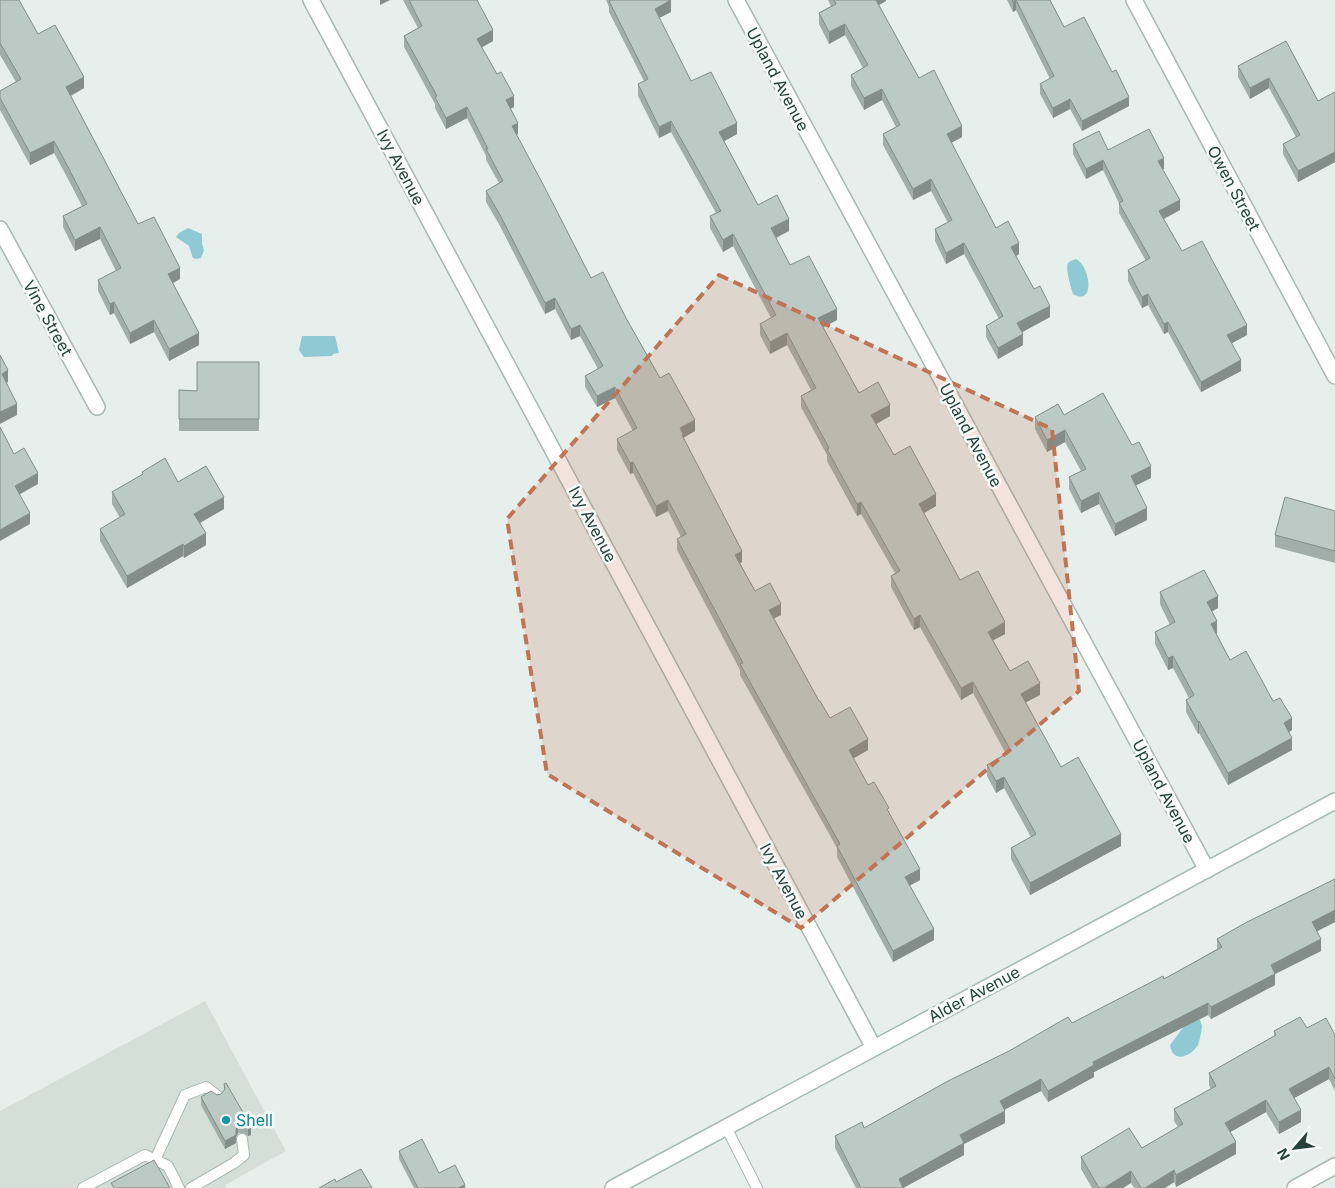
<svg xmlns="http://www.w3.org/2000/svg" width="1335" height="1188" viewBox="0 0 1335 1188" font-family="Inter,sans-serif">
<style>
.built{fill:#d4dfda}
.water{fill:#8ec9d4}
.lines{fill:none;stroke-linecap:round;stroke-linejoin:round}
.lane-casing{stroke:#a8b8b2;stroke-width:12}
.street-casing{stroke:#a8b8b2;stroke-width:18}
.secondary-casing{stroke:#a4bbb3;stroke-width:18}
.lane{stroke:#fff;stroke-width:10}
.street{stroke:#fff;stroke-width:15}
.secondary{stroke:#fff;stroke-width:15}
.wall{fill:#a1aea9}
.shaded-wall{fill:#838d89}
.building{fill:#bbcac4;stroke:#838d89}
.marked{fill:#c07456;fill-opacity:0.2;stroke:#c07456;stroke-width:4;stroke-dasharray:10 6;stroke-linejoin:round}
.culture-dot{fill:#0f9aa8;stroke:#f7fbf9;stroke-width:2}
.labels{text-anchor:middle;stroke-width:5;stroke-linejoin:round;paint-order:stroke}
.street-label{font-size:16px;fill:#24423a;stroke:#f7fbf9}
.culture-label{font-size:16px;fill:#0d838f;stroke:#f7fbf9;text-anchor:start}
</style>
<rect width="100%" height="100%" fill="#e6efeb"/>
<path class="built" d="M 205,1001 L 286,1151 L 225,1185 L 226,1188 L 0,1188 L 0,1111 Z"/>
<g class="water">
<path d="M 188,228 L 202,234 L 202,244 L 204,250 L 201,258 L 196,259 L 193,258 L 189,246 L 176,237 L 179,233 Z"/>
<path d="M 1076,259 C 1091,267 1095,307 1073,294 C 1071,288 1065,268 1068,263 C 1070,261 1073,260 1076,259 Z"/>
<path d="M 302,336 L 335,336 L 339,353 L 333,354 L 332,356 L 304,357 L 299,350 Z"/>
<path d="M 1197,1019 L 1200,1020 L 1202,1026 C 1202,1029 1199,1043 1198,1045 C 1190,1057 1173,1064 1170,1045 L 1188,1021 Z"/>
</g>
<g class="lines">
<defs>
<g id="lane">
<path d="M 726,1127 L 757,1188"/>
<path d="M 155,1160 L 185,1095 L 206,1087 L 218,1096"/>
<path d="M 83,1188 L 145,1155 L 168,1166 L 179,1188"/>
<path d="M 191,1188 L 234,1163 L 244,1155 L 242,1139"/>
</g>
<g id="street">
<path d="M 311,0 L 874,1048"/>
<path d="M 736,0 L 1207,870"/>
<path d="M 1134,0 L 1335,376"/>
<path d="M 0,229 L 97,407"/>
<path d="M 1295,1188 L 1335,1166"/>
</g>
<path id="secondary" d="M 613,1188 L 1335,801"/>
</defs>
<use href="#lane" class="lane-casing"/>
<use href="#street" class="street-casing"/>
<use href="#secondary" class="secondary-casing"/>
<use href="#lane" class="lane"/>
<use href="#street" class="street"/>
<use href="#secondary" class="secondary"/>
</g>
<g class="wall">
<path d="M 0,0 L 38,34 L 84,88 L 71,96 L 138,224 L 180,279 L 172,283 L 199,345 L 169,361 L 154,332 L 130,344 L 114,313 L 110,315 L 98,291 L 98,280 L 116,271 L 100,239 L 75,251 L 63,227 L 63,216 L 82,206 L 68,179 L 54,153 L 30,165 L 0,110 L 0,91 L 16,82 L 0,55 Z"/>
<path d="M 403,0 L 477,0 L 493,41 L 482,47 L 514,107 L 510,109 L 518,134 L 516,135 L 591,278 L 626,318 L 660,378 L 695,431 L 683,438 L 683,439 L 742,562 L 740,563 L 755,591 L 781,615 L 774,618 L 819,701 L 830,718 L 868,750 L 853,758 L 868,785 L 889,812 L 920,880 L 909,886 L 934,940 L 893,962 L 837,857 L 837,848 L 740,675 L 740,670 L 677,550 L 677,539 L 681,537 L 668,511 L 656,517 L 633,473 L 630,474 L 617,450 L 617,439 L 633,431 L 615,398 L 597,407 L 585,387 L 585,376 L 598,369 L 580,336 L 571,340 L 555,309 L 545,314 L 500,226 L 486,202 L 486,191 L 499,183 L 486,160 L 486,156 L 467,118 L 446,129 L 435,108 L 435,104 L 404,47 L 404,36 L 418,28 Z"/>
<path d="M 606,0 L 671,0 L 671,12 L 659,18 L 691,81 L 737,134 L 724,141 L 758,205 L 789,231 L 776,238 L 790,265 L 837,320 L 823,327 L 859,393 L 890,416 L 876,424 L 894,455 L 936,506 L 924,513 L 960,580 L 1005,634 L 993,640 L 1010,671 L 1040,695 L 1025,702 L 1061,767 L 1121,846 L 1030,895 L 1011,859 L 1011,848 L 1031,837 L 1004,788 L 996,793 L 987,776 L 987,765 L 1006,754 L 973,693 L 961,700 L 920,627 L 914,630 L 891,587 L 891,576 L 895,573 L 861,514 L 857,516 L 827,461 L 827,455 L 801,407 L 801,396 L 811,390 L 787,345 L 770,354 L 760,335 L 760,324 L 771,318 L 733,246 L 723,252 L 710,228 L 710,216 L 716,213 L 671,132 L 659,138 L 638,96 L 638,84 L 644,81 L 609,12 L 609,7 Z"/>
<path d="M 828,0 L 886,0 L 886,1 L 878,5 L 919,78 L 962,137 L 951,143 L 996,228 L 1019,254 L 1016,256 L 1034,289 L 1050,317 L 1022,332 L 1023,345 L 998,359 L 986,337 L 986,326 L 999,319 L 964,254 L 946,264 L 935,241 L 935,229 L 948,223 L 931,191 L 913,200 L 883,145 L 883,134 L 896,127 L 882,100 L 864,110 L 851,86 L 851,75 L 863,68 L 845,35 L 829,44 L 819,24 L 819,13 L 831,6 Z"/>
<path d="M 1007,0 L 1050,0 L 1064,27 L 1129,106 L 1082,131 L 1070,109 L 1053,118 L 1040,94 L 1040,84 L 1050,79 L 1016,10 L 1013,12 Z"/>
<path d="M 1286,41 L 1318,101 L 1335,92 L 1335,162 L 1298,182 L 1283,154 L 1283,144 L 1296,137 L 1269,88 L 1250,99 L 1238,77 L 1238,66 Z"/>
<path d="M 1073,144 L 1108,150 L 1164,169 L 1162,169 L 1180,210 L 1164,219 L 1182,251 L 1247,335 L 1231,343 L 1241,371 L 1201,392 L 1168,332 L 1164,334 L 1148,305 L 1142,308 L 1128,281 L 1128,270 L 1146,261 L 1119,213 L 1119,203 L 1103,170 L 1086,179 L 1073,154 Z"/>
<path d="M 259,362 L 259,431 L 179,431 L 179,390 L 197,391 Z"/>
<path d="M 1064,415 L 1151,478 L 1136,485 L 1147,520 L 1115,536 L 1099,504 L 1081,513 L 1069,489 L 1069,477 L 1081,471 L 1065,442 L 1047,452 L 1035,429 L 1035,417 Z"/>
<path d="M 142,472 L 178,482 L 224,509 L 200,523 L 206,545 L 184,558 L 183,556 L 127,588 L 100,541 L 100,529 L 120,518 L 112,504 L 112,492 L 142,475 Z"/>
<path d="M 1335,511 L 1335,563 L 1275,547 L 1275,535 Z"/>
<path d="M 1160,592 L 1218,608 L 1212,611 L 1217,633 L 1216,633 L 1230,660 L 1273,701 L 1292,730 L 1289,732 L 1292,750 L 1228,785 L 1199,733 L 1198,734 L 1186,712 L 1186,700 L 1189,698 L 1173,668 L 1168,670 L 1155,644 L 1155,632 L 1170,625 L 1160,604 Z"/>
<path d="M 1335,879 L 1335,922 L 1317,931 L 1321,951 L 1275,974 L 1275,985 L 1211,1019 L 1208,1015 L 1094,1072 L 1094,1077 L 1048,1102 L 1041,1091 L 1018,1102 L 1004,1110 L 1005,1123 L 964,1144 L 964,1155 L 903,1188 L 856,1188 L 835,1148 L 835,1136 L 864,1128 L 1072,1023 L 1164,979 L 1217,949 L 1217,939 Z"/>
<path d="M 1307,1028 L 1335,1035 L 1335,1091 L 1329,1079 L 1294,1098 L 1301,1122 L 1279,1134 L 1266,1112 L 1230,1132 L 1236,1154 L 1176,1187 L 1174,1182 L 1165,1188 L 1134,1188 L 1131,1183 L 1123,1188 L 1092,1188 L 1081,1169 L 1081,1157 L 1142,1148 L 1178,1127 L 1174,1121 L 1174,1109 L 1211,1089 L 1209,1085 L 1209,1073 L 1274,1036 L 1274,1031 Z"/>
<path d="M 226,1083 L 251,1135 L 248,1136 L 244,1133 L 238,1133 L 236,1137 L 236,1143 L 225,1149 L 201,1105 L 201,1097 L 221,1094 L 224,1091 L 224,1084 Z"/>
<path d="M 399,1151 L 439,1173 L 465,1188 L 414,1188 L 399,1159 Z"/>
</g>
<g class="shaded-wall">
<path d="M 380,0 L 390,0 L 380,5 Z"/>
<path d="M 671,0 L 671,12 L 655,20 L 655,9 Z"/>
<path d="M 874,0 L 886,0 L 886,1 L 874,8 Z"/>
<path d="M 1016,0 L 1016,10 L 1013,12 L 1013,2 Z"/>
<path d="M 845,24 L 845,35 L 829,44 L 829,32 Z"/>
<path d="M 493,30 L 493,41 L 477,50 L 477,39 Z"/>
<path d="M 84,77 L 84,88 L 66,98 L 66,87 Z"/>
<path d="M 1269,78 L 1269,88 L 1250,99 L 1250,88 Z"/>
<path d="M 882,89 L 882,100 L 864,110 L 864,98 Z"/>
<path d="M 514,96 L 514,107 L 506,111 L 506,100 Z"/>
<path d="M 1129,97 L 1129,106 L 1082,131 L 1082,121 Z"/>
<path d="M 1070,99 L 1070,109 L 1053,118 L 1053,108 Z"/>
<path d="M 467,107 L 467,118 L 446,129 L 446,118 Z"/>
<path d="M 671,121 L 671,132 L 659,138 L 659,127 Z"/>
<path d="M 518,123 L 518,134 L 512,137 L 512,126 Z"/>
<path d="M 737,123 L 737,134 L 719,144 L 719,132 Z"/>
<path d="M 962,126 L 962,137 L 947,145 L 947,134 Z"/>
<path d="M 54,141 L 54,153 L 30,165 L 30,153 Z"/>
<path d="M 1335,152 L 1335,162 L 1298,182 L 1298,171 Z"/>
<path d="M 1164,158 L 1164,169 L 1158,172 L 1158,161 Z"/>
<path d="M 1103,160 L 1103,170 L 1086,179 L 1086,169 Z"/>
<path d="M 931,179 L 931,191 L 913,200 L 913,189 Z"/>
<path d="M 1180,200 L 1180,210 L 1159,221 L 1159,211 Z"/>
<path d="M 789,219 L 789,231 L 771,240 L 771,228 Z"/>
<path d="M 100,227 L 100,239 L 75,251 L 75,240 Z"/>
<path d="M 733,234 L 733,246 L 723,252 L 723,240 Z"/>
<path d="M 964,243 L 964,254 L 946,264 L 946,253 Z"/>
<path d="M 1019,243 L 1019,254 L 1011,259 L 1011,247 Z"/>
<path d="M 180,268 L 180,279 L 168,286 L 168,274 Z"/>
<path d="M 1148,294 L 1148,305 L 1142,308 L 1142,297 Z"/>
<path d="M 555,298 L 555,309 L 545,314 L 545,303 Z"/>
<path d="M 114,302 L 114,313 L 110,315 L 110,304 Z"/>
<path d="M 1050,306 L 1050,317 L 1017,335 L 1017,323 Z"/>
<path d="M 837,309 L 837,320 L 818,330 L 818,318 Z"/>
<path d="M 154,320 L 154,332 L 130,344 L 130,333 Z"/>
<path d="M 1168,322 L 1168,332 L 1164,334 L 1164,324 Z"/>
<path d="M 580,325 L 580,336 L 571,340 L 571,329 Z"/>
<path d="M 1247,325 L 1247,335 L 1227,346 L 1227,335 Z"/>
<path d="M 199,333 L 199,345 L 169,361 L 169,349 Z"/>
<path d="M 787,333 L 787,345 L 770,354 L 770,342 Z"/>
<path d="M 1023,334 L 1023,345 L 998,359 L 998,348 Z"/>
<path d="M 1241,360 L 1241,371 L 1201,392 L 1201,382 Z"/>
<path d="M 8,370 L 8,382 L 2,385 L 2,374 Z"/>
<path d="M 615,387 L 615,398 L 597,407 L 597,396 Z"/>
<path d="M 17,404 L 17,415 L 0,424 L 0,412 Z"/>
<path d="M 890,405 L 890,416 L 871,427 L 871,415 Z"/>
<path d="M 695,420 L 695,431 L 683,438 L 683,445 L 680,428 Z"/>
<path d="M 1065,430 L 1065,442 L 1047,452 L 1047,440 Z"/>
<path d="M 633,462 L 633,473 L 630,474 L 630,463 Z"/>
<path d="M 1151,466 L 1151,478 L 1131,488 L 1131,476 Z"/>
<path d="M 38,473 L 38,484 L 15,497 L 15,486 Z"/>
<path d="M 1099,492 L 1099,504 L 1081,513 L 1081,501 Z"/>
<path d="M 936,494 L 936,506 L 919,516 L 919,504 Z"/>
<path d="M 224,497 L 224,509 L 194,526 L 194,514 Z"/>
<path d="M 668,500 L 668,511 L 656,517 L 656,506 Z"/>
<path d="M 861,502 L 861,514 L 857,516 L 857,504 Z"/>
<path d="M 1147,508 L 1147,520 L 1115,536 L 1115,524 Z"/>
<path d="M 30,513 L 30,524 L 0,541 L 0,530 Z"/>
<path d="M 206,533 L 206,545 L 184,558 L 184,546 Z"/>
<path d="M 183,544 L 183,556 L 127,588 L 127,576 Z"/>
<path d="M 742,551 L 742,562 L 735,566 L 735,555 Z"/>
<path d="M 1218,596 L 1218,608 L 1207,614 L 1207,602 Z"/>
<path d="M 781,604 L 781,615 L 769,621 L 769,610 Z"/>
<path d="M 920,615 L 920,627 L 914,630 L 914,619 Z"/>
<path d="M 1217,621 L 1217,633 L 1211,636 L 1211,624 Z"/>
<path d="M 1005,622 L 1005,634 L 988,643 L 988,632 Z"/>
<path d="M 1173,656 L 1173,668 L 1168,670 L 1168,658 Z"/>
<path d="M 973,682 L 973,693 L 961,700 L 961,688 Z"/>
<path d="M 1040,683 L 1040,695 L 1021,705 L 1021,694 Z"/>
<path d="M 1292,718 L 1292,730 L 1284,735 L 1284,723 Z"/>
<path d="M 1199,721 L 1199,733 L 1198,734 L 1198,722 Z"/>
<path d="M 1292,738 L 1292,750 L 1228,785 L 1228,773 Z"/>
<path d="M 868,739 L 868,750 L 849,761 L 849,750 Z"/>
<path d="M 1004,777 L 1004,788 L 996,793 L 996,781 Z"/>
<path d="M 1121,834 L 1121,846 L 1030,895 L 1030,883 Z"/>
<path d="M 920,869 L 920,880 L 905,888 L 905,877 Z"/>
<path d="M 1335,910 L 1335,922 L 1312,934 L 1312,922 Z"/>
<path d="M 934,929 L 934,940 L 893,962 L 893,951 Z"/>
<path d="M 1321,939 L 1321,951 L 1275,974 L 1275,985 L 1211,1019 L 1211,1007 L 1271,965 Z"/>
<path d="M 1208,1003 L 1208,1015 L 1094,1072 L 1094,1077 L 1048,1102 L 1048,1091 L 1093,1062 Z"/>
<path d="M 1329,1067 L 1329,1079 L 1289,1101 L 1289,1089 Z"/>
<path d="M 1041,1079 L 1041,1091 L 1000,1112 L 1000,1101 Z"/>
<path d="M 1266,1100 L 1266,1112 L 1225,1135 L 1225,1123 Z"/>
<path d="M 1301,1110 L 1301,1122 L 1279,1134 L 1279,1122 Z"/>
<path d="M 1005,1111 L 1005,1123 L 964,1144 L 964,1155 L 903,1188 L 899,1179 L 960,1135 Z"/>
<path d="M 238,1125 L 238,1133 L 236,1137 L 236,1143 L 225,1149 L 225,1141 Z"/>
<path d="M 251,1126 L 251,1135 L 248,1136 L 248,1128 Z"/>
<path d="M 1236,1142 L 1236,1154 L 1176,1187 L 1176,1175 Z"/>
<path d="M 1174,1170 L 1174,1182 L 1165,1188 L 1145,1188 Z"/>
<path d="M 1131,1171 L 1131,1183 L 1123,1188 L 1104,1188 Z"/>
<path d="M 465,1185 L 465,1188 L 458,1188 Z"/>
</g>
<g class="building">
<path d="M 0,0 L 19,0 L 38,34 L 55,25 L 84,77 L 66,87 L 138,224 L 154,217 L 180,268 L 168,274 L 199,333 L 169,349 L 154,320 L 130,333 L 114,302 L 110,304 L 98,280 L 121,268 L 100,227 L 75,240 L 63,216 L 87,204 L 68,167 L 54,141 L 30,153 L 0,98 L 0,91 L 21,79 L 0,43 Z"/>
<path d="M 409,0 L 477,0 L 493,30 L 477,39 L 497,74 L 501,72 L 514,96 L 506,100 L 518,123 L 512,126 L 546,190 L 591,278 L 603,272 L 626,318 L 660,378 L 669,373 L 695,420 L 680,428 L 683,434 L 682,435 L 742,551 L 735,555 L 755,591 L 770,583 L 781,604 L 769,610 L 819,701 L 820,701 L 830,718 L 850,707 L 868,739 L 849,750 L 868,785 L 874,782 L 889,808 L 887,809 L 920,869 L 905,877 L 934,929 L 893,951 L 837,846 L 840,844 L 740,664 L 743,663 L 677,539 L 686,534 L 668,500 L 656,506 L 633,462 L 630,463 L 617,439 L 637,428 L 615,387 L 597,396 L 585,376 L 603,366 L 580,325 L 571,329 L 555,298 L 545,303 L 500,215 L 486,191 L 503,181 L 486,149 L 488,149 L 467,107 L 446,118 L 435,97 L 437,96 L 404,36 L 422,26 Z"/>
<path d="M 611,0 L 671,0 L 655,9 L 691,81 L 711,72 L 737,123 L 719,132 L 758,205 L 777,195 L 789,219 L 771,228 L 790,265 L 809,256 L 837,309 L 818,318 L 859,393 L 878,382 L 890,405 L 871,415 L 894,455 L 910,446 L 936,494 L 919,504 L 960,580 L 978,571 L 1005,622 L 988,632 L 1010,671 L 1028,661 L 1040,683 L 1021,694 L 1061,767 L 1078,757 L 1121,834 L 1030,883 L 1011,848 L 1036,834 L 1004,777 L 996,781 L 987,765 L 1011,751 L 973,682 L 961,688 L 920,615 L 914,619 L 891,576 L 900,571 L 861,502 L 857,504 L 827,449 L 829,448 L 801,396 L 816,388 L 787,333 L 770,342 L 760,324 L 776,315 L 733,234 L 723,240 L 710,216 L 721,211 L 671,121 L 659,127 L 638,84 L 648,79 L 609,1 Z"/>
<path d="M 834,0 L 876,0 L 919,78 L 934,70 L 962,126 L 947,134 L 996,228 L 1008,221 L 1019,243 L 1011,247 L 1034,289 L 1040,286 L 1050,306 L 1017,323 L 1023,334 L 998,348 L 986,326 L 1003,316 L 964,243 L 946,253 L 935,229 L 952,220 L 931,179 L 913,189 L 883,134 L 900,125 L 882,89 L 864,98 L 851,75 L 868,65 L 845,24 L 829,32 L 819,13 L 836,4 Z"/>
<path d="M 1012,0 L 1050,0 L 1064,27 L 1084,17 L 1112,72 L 1116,70 L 1129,97 L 1082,121 L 1070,99 L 1053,108 L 1040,84 L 1054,76 L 1016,0 L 1013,2 Z"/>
<path d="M 1286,41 L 1318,101 L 1335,92 L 1335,152 L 1298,171 L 1283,144 L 1300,135 L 1269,78 L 1250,88 L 1238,66 Z"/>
<path d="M 1149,129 L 1164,158 L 1158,161 L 1180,200 L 1159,211 L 1182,251 L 1202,241 L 1247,325 L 1227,335 L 1241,360 L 1201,382 L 1168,322 L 1164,324 L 1148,294 L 1142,297 L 1128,270 L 1150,258 L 1119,203 L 1123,201 L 1103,160 L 1086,169 L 1073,144 L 1099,131 L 1108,150 Z"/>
<path d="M 0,355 L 8,370 L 2,374 L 17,404 L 0,412 Z"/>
<path d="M 197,362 L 259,362 L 259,419 L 179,419 L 179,390 L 197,391 Z"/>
<path d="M 1103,393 L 1132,445 L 1139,442 L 1151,466 L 1131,476 L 1147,508 L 1115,524 L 1099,492 L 1081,501 L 1069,477 L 1086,469 L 1065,430 L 1047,440 L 1035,417 L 1058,404 L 1064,415 Z"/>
<path d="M 0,427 L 14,454 L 24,448 L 38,473 L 15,486 L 30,513 L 0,530 Z"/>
<path d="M 165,458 L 178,482 L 206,466 L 224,497 L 194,514 L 206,533 L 184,546 L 183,544 L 127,576 L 100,529 L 125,514 L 112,492 L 143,474 L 142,472 Z"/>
<path d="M 1285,497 L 1335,511 L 1335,551 L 1275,535 Z"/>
<path d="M 1204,570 L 1218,596 L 1207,602 L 1217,621 L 1211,624 L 1230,660 L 1246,651 L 1273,701 L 1280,698 L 1292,718 L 1284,723 L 1292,738 L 1228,773 L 1199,721 L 1198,722 L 1186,700 L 1194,695 L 1173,656 L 1168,658 L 1155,632 L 1175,622 L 1160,592 Z"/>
<path d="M 1335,879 L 1335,910 L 1312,922 L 1321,939 L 1271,965 L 1275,974 L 1211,1007 L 1208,1003 L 1093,1062 L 1094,1065 L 1048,1091 L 1041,1079 L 1000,1101 L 1005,1111 L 960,1135 L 964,1143 L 899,1179 L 903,1188 L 861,1188 L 835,1136 L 862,1122 L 864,1128 L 948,1081 L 1009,1051 L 1068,1017 L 1072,1023 L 1163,976 L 1164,979 L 1222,947 L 1217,939 L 1247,922 Z"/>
<path d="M 1300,1017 L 1307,1028 L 1326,1018 L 1335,1035 L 1335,1079 L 1329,1067 L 1289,1089 L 1301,1110 L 1279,1122 L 1266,1100 L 1225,1123 L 1236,1142 L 1176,1175 L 1174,1170 L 1145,1188 L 1141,1188 L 1131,1171 L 1104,1188 L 1099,1188 L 1081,1157 L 1129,1128 L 1142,1148 L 1183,1124 L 1174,1109 L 1216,1086 L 1209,1073 L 1276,1035 L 1274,1031 Z"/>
<path d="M 226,1083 L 251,1126 L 248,1128 L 244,1124 L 238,1125 L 236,1129 L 236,1135 L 225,1141 L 201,1097 L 211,1091 L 217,1095 L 221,1094 L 225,1089 L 224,1084 Z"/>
<path d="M 422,1139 L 439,1173 L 455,1165 L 465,1185 L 458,1188 L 418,1188 L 399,1151 Z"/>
<path d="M 154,1160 L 170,1188 L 114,1188 L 111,1183 Z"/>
<path d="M 361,1169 L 372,1188 L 319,1188 L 335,1179 L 336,1182 Z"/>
</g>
<path class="marked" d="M 719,275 L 1052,429 L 1079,691 L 801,928 L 547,774 L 507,519 Z"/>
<circle class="culture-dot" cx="226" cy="1120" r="5"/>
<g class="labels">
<g class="street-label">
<text transform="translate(778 79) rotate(62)" y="6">Upland Avenue</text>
<text transform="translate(401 167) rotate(62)" y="6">Ivy Avenue</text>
<text transform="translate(1234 188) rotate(62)" y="6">Owen Street</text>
<text transform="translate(48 318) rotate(61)" y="6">Vine Street</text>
<text transform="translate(971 435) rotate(62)" y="6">Upland Avenue</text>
<text transform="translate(593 524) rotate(62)" y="6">Ivy Avenue</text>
<text transform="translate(1164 791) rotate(62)" y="6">Upland Avenue</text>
<text transform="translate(784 881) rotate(62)" y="6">Ivy Avenue</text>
<text transform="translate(974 994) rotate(-28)" y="6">Alder Avenue</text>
</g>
<g class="culture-label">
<text x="236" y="1126">Shell</text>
</g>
</g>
<g transform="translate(1295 1148) rotate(242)" stroke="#f7fbf9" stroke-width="4" paint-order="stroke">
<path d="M0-4L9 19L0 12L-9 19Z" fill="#24423a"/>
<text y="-8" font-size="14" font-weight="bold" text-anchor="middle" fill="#24423a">N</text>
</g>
</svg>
